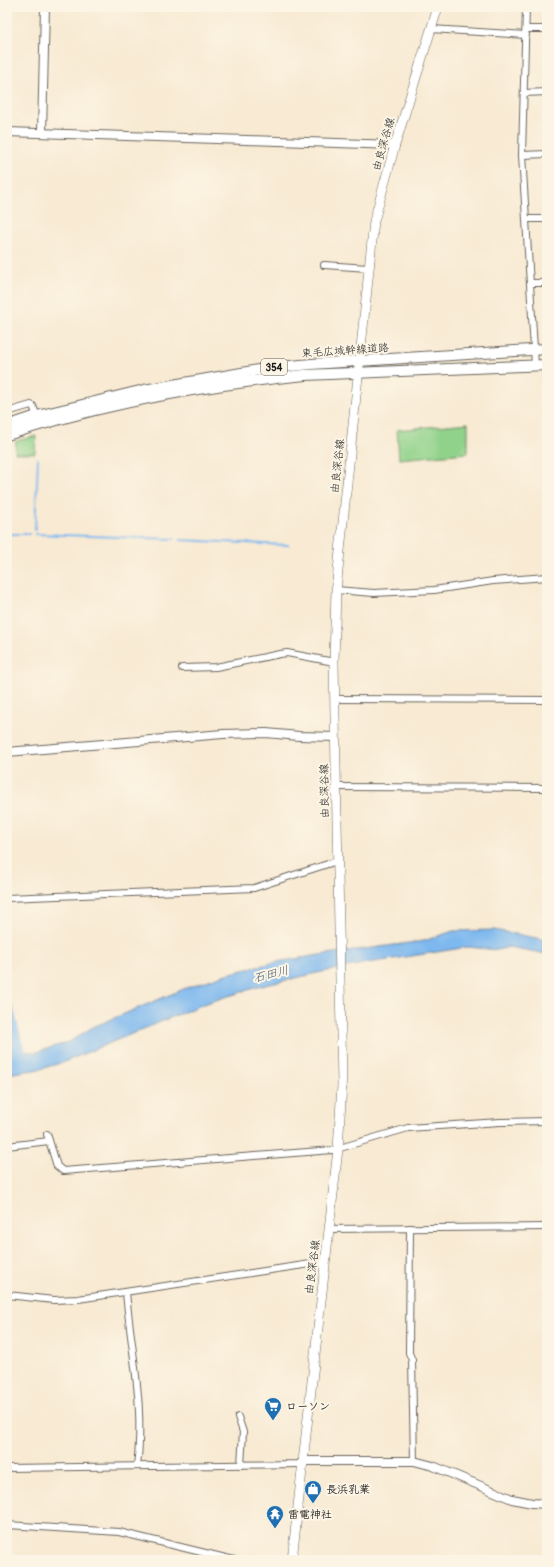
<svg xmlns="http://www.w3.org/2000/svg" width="554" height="1567" viewBox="0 0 554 1567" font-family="Pangolin,'Klee One',sans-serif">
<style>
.green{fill:#90d28a;stroke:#567753}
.water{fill:#7db8ef;stroke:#4c6a86}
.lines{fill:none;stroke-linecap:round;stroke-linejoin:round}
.stream{stroke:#7db8ef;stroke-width:2}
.river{stroke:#7db8ef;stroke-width:13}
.minor-casing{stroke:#69645c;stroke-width:8}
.tertiary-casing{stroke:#69645c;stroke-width:10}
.secondary-casing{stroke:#69645c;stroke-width:10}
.trunk-casing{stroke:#69645c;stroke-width:12}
.minor{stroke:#fff;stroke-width:6}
.tertiary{stroke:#fff;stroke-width:8}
.secondary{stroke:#fff;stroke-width:9}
.trunk{stroke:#fff;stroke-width:10}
.labels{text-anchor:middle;stroke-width:4;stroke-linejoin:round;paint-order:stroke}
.shield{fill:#fcf5e5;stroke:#5f5d58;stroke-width:1}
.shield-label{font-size:10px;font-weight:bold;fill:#1c1c1c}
.street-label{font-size:11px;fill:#1c1c1c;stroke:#fcf5e5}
.poi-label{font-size:11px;font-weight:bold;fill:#1c1c1c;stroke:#fcf5e5;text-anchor:start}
.water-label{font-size:12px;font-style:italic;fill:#435a70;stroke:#fcf5e5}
</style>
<rect width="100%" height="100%" fill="#fcf5e5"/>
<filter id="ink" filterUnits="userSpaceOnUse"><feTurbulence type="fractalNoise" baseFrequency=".025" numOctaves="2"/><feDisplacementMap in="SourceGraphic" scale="8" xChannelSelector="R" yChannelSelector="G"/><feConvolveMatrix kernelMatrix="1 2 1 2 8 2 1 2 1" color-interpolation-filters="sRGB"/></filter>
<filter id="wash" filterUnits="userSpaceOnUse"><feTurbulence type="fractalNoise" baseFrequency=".012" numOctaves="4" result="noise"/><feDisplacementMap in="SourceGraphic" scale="16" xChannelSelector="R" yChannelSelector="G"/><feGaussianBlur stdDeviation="0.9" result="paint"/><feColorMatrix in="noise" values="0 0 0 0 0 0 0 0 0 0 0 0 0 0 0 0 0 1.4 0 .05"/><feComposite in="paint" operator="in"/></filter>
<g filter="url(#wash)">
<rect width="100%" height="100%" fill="#f8ead3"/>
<g class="green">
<path d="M 468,423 L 468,453 L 399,459 L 397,430 Z"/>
<path d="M 36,436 L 35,453 L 15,453 L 16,441 Z"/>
</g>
<path class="water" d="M 494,930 L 547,940 L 547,954 L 509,947 L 497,950 L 468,947 L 362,964 L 317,973 L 261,986 L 206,1003 L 64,1062 L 40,1069 L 7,1074 L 7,1055 C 17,1046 26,1053 37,1052 L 69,1042 L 93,1027 L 186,988 L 223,975 L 276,962 L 319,955 L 424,941 L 453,931 Z"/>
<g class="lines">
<g class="stream">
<path d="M 35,530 L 38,459"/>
<path d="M 7,534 L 29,534"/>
<path d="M 35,534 L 174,539"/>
<path d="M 180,540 L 288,545"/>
</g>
<path class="river" d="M 7,1009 L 21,1062"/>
</g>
</g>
<g filter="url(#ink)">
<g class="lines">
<defs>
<g id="minor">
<path d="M 526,7 L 522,155 L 535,365"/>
<path d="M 431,29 L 526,35"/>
<path d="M 526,29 L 547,29"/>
<path d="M 524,93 L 547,92"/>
<path d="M 522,155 L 547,154"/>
<path d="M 527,219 L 547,219"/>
<path d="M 324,265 L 368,268"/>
<path d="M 531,283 L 547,283"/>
<path d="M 7,412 L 31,405 L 33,406 L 37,416"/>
<path d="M 336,590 L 374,593 L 434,590 L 493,581 L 547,577"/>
<path d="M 182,668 L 216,667 L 280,654 L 287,653 L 334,662"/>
<path d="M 335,699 L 547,700"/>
<path d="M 337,787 L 547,788"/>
<path d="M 7,898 L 254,888 L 337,861"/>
<path d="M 47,1134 L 57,1166 L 63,1171 L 333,1150 L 408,1128 L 500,1122 L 547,1121"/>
<path d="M 7,1146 L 49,1141"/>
<path d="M 410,1228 L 409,1353 L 412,1360 L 414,1461"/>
<path d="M 329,1229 L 547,1227"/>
<path d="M 126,1292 C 131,1352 145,1405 137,1466"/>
<path d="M 7,1295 L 54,1300 L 78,1299 L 324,1262"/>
<path d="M 238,1417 L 243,1432 L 241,1465"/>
<path d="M 7,1468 L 298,1464 L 303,1461"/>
<path d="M 7,1525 L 119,1532 L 234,1560"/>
</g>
<g id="tertiary">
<path d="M 7,132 L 395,145"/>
<path d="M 42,133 L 45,7"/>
<path d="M 7,752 L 223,734 L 266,733 L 299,736 L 335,737"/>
<path d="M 303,1461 L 414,1461 L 433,1466 L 512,1499 L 532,1503 L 547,1504"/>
</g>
<path id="secondary" d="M 292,1560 L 338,1149 L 342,1085 L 334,662 L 336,590 L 374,221 L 395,145 L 438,7"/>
<g id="trunk">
<path d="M 7,426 L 37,416 L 144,390 L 270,368 L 311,364 L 547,349"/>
<path d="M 7,435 C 104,403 204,385 305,375 L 547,365"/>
</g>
</defs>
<use href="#minor" class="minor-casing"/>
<use href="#tertiary" class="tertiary-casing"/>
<use href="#secondary" class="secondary-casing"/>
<use href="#trunk" class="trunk-casing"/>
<use href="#minor" class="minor"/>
<use href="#tertiary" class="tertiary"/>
<use href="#secondary" class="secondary"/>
<use href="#trunk" class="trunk"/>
</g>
</g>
<defs>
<symbol id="supermarket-pin" viewBox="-11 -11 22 30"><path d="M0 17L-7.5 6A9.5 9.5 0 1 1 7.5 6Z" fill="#1f6fb2" stroke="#fcf5e5"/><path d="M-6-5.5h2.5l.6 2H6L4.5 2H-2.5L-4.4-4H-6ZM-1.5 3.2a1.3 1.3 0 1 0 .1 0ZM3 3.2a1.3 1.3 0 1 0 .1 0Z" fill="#fff"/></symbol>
<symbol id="shop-pin" viewBox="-11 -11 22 30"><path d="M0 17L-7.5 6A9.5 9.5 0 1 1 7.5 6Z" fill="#1f6fb2" stroke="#fcf5e5"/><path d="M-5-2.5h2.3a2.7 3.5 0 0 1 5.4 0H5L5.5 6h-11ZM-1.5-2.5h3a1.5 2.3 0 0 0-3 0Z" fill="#fff"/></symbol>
<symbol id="temple-pin" viewBox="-11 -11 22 30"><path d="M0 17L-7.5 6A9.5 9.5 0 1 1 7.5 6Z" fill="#1f6fb2" stroke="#fcf5e5"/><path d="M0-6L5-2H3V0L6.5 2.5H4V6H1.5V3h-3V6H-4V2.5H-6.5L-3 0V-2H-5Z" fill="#fff"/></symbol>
</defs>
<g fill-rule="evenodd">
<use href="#supermarket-pin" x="263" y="1396" width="20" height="27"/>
<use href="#shop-pin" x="303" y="1479" width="20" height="27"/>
<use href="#temple-pin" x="265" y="1504" width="20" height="27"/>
</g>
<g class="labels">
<rect class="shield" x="261" y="359" width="26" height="16" rx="3"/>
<g class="shield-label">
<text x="274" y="371">354</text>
</g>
<g class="street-label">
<text transform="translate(383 144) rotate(-74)" y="4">由良深谷線</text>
<text transform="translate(345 350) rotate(-4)" y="4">東毛広域幹線道路</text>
<text transform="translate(337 466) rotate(-84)" y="4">由良深谷線</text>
<text transform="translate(324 791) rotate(-91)" y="4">由良深谷線</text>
<text transform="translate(312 1267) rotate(-83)" y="4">由良深谷線</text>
</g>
<g class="poi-label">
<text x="286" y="1410">ローソン</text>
<text x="326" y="1493">長浜乳業</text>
<text x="288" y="1518">雷電神社</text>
</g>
<g class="water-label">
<text transform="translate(271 974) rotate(-14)" y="4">石田川</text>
</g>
</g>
<rect width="554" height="1567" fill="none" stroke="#fcf5e5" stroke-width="24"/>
</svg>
